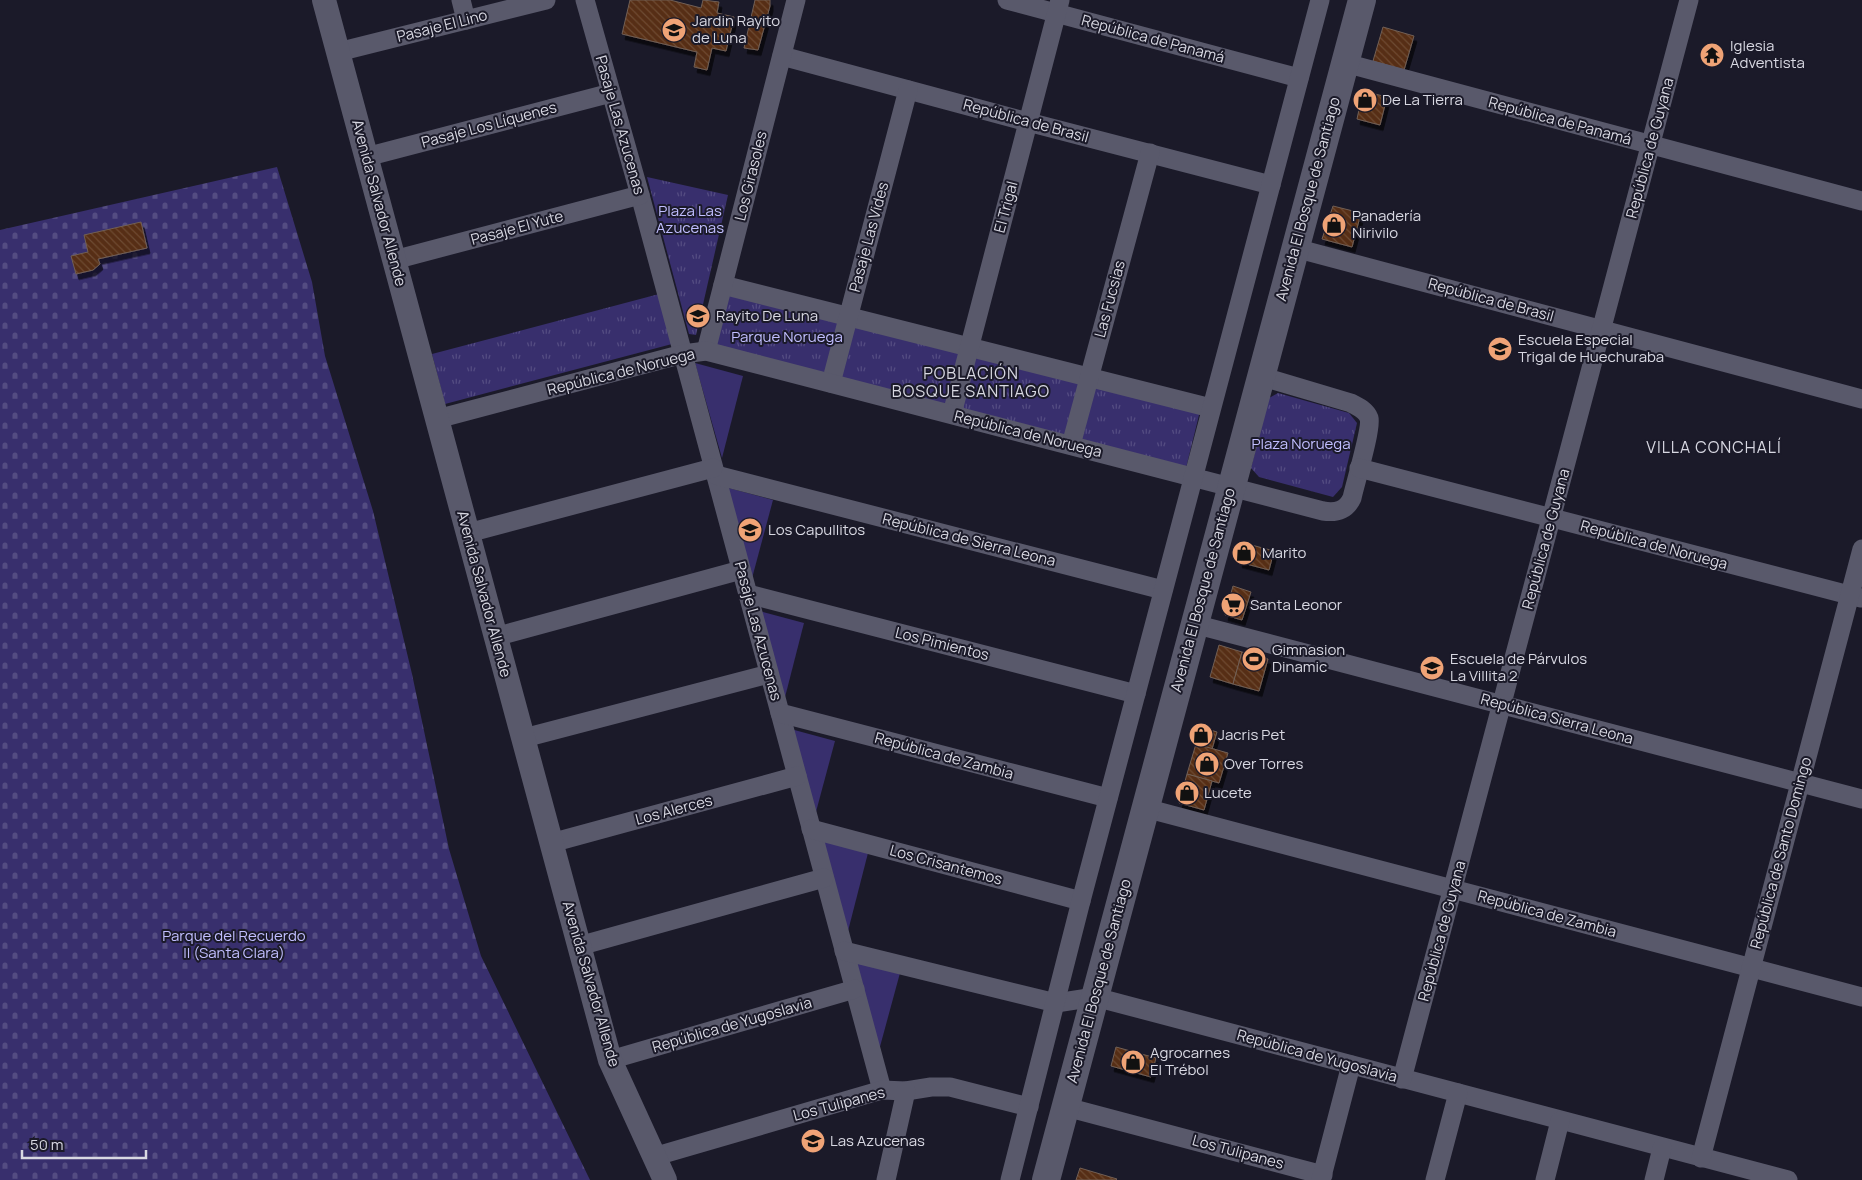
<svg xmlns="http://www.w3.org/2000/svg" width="1862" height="1180" viewBox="0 0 1862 1180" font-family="Manrope,sans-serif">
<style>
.grass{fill:#382f6d}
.cemetery{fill:url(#cemetery-stones)}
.park{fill:url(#park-tufts)}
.building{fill:url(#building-back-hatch);stroke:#715f55;filter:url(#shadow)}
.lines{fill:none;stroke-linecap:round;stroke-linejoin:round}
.minor{stroke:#59596b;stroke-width:19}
.tertiary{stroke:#59596b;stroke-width:24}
.secondary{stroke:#59596b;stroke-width:28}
.labels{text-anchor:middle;stroke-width:4;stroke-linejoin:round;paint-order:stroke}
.poi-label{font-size:15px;fill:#d8d8e2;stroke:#1b1a29;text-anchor:start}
.street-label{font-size:15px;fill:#d8d8e2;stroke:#1b1a29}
.park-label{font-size:15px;fill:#c1beff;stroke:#1b1a29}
.neighbourhood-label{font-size:16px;letter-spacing:1px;fill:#d8d8e2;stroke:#1b1a29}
</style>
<defs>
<pattern id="cemetery-stones" width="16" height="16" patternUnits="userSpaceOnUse" patternTransform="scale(1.25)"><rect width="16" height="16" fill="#382f6d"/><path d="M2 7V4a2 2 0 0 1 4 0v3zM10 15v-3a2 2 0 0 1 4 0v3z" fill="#544c82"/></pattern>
<pattern id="park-tufts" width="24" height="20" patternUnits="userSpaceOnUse" patternTransform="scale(1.25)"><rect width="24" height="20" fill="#382f6d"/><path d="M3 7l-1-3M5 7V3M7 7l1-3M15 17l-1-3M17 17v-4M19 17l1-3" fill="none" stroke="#544c82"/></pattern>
<pattern id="building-back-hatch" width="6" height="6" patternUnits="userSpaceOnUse" patternTransform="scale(1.25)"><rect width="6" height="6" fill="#572d12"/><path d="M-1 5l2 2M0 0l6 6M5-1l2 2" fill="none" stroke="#6e4b34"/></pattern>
<filter id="shadow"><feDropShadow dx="3" dy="5.5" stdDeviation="0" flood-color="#0009"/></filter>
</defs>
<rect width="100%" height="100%" fill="#1b1a29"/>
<g class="grass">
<path d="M 695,363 L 743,376 L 722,458 Z"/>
<path d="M 725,487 L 773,500 L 751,582 Z"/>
<path d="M 756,610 L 804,623 L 783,705 Z"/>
<path d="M 787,728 L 835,741 L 813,823 Z"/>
<path d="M 820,840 L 868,853 L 847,935 Z"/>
<path d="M 852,960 L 900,973 L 878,1054 Z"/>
</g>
<path class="cemetery" d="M 277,167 L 312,282 L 325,356 L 373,511 L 412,674 L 449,849 L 481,956 L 590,1180 L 0,1180 L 0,230 Z"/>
<g class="park">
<path d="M 647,177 L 728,195 L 696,335 L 689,334 Z"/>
<path d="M 728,291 L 1200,411 L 1186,468 L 712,348 Z"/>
<path d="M 659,294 L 672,344 L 445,404 L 432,354 Z"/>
<path d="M 1278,393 L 1349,413 L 1357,423 L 1342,487 L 1333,497 L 1259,477 L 1251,468 L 1269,398 Z"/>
</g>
<g class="building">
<path d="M 630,0 L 670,0 L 701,8 L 703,0 L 719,2 L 717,13 L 734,17 L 726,51 L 712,48 L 707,70 L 694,67 L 697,52 L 622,34 Z"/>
<path d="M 755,0 L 770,0 L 770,6 L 758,50 L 744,48 Z"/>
<path d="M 1383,27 L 1414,36 L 1404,70 L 1373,61 Z"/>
<path d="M 1363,91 L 1387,97 L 1380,125 L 1357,119 Z"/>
<path d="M 1333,206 L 1361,213 L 1352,247 L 1322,239 Z"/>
<path d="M 141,222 L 147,248 L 98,259 L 100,264 L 93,270 L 76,274 L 71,256 L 88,252 L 84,235 Z"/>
<path d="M 1244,543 L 1274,551 L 1269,570 L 1239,562 Z"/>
<path d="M 1233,586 L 1251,592 L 1242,620 L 1225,615 Z"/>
<path d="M 1219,645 L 1242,652 L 1233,684 L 1210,677 Z"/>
<path d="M 1242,652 L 1268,659 L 1259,691 L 1233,684 Z"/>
<path d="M 1200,727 L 1217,732 L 1212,749 L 1196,744 Z"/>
<path d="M 1196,744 L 1228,753 L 1219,783 L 1187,774 Z"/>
<path d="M 1187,774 L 1212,781 L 1204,810 L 1179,803 Z"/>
<path d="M 1116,1047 L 1156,1058 L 1151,1077 L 1111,1066 Z"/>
<path d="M 1080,1168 L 1117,1179 L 1116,1180 L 1076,1180 Z"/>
</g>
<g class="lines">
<g class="minor">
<path d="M 461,0 L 466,20"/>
<path d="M 585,0 L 640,195 L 882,1090"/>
<path d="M 1007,0 L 1299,78"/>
<path d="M 338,52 L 546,0"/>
<path d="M 782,56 L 1028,122 L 1271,185"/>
<path d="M 1345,63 L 1862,201"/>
<path d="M 366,157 L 611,93"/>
<path d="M 1295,248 L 1862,399"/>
<path d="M 394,260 L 640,195"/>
<path d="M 723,285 L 1211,408"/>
<path d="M 706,351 L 796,0"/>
<path d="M 831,383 L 908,90"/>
<path d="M 952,414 L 1060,0"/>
<path d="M 437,419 L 683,354 L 706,351 L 1323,511 C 1336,513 1346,511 1352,498 C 1355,484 1372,428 1369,418 C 1366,410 1358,407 1351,403 L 1260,376"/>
<path d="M 1071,445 L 1150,153"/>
<path d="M 1359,468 L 1861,598"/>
<path d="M 716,475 L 1163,590"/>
<path d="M 468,533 L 713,468"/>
<path d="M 748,594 L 1136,694"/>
<path d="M 1194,624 L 1862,799"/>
<path d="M 495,637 L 741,570"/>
<path d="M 780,713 L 1108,798"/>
<path d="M 524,738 L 769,674"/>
<path d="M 1145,808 L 1862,997"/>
<path d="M 811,829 L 1081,901"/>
<path d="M 551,843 L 797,776"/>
<path d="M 579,946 L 824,878"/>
<path d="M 844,951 L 1056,1003 L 1095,997 L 1788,1180"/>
<path d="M 610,1060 L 855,989"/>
<path d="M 1402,1079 L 1689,0"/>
<path d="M 1066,1107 L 1323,1175"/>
<path d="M 653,1157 L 882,1090 L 906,1091 L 931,1087 L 950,1087 L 1029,1107"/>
<path d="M 1701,1158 L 1862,549"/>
<path d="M 886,1180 L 906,1091"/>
<path d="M 1010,1180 L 1081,901 L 1320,0"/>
<path d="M 1321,1180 L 1351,1065"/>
<path d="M 1435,1180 L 1458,1093"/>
<path d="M 1545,1180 L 1560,1121"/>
<path d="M 1654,1180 L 1662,1148"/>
</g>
<path class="tertiary" d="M 324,0 L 610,1060 L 665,1180"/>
<path class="secondary" d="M 1046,1180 L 1362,0"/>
</g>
<defs>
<symbol id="school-disc" viewBox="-11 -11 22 22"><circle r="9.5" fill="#efa376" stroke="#1b1a29"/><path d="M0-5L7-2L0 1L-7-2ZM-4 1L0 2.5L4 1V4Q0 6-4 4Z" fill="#111"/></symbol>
<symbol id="temple-disc" viewBox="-11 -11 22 22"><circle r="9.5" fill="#efa376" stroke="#1b1a29"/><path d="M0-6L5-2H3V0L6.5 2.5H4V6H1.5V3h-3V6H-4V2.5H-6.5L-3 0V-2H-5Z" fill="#111"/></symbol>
<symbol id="shop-disc" viewBox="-11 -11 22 22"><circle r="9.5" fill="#efa376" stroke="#1b1a29"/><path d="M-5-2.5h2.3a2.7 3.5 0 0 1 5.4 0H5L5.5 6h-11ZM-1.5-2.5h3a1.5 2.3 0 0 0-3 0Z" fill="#111"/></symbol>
<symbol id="supermarket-disc" viewBox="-11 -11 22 22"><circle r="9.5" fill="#efa376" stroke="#1b1a29"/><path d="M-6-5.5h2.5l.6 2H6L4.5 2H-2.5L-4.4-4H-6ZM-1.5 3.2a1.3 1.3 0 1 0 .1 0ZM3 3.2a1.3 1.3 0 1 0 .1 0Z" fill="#111"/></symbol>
<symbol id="stadium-disc" viewBox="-11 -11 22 22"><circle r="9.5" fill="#efa376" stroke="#1b1a29"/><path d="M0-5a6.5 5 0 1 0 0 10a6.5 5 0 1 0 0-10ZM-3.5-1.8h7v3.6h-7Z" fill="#111"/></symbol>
</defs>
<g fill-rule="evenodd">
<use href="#school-disc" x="660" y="16" width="28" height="28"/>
<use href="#temple-disc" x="1698" y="41" width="28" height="28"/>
<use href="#shop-disc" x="1351" y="86" width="28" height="28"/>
<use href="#shop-disc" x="1320" y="211" width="28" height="28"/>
<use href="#school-disc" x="684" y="302" width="28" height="28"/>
<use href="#school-disc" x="1486" y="335" width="28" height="28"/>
<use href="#school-disc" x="736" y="516" width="28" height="28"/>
<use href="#shop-disc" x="1230" y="539" width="28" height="28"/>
<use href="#supermarket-disc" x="1219" y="591" width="28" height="28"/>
<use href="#stadium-disc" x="1240" y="645" width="28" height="28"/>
<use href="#school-disc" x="1418" y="654" width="28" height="28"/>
<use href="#shop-disc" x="1187" y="721" width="28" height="28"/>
<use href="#shop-disc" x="1193" y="750" width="28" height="28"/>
<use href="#shop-disc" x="1173" y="779" width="28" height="28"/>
<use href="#shop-disc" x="1119" y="1048" width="28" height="28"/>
<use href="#school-disc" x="799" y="1127" width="28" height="28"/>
</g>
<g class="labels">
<g class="poi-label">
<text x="692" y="26">Jardin Rayito<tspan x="692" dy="17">de Luna</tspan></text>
<text x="1730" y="51">Iglesia<tspan x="1730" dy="17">Adventista</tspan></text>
<text x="1382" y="105">De La Tierra</text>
<text x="1352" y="221">Panadería<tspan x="1352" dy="17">Nirivilo</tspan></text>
<text x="716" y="321">Rayito De Luna</text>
<text x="1518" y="345">Escuela Especial<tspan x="1518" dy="17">Trigal de Huechuraba</tspan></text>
<text x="768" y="535">Los Capullitos</text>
<text x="1262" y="558">Marito</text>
<text x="1250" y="610">Santa Leonor</text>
<text x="1272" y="655">Gimnasion<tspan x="1272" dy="17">Dinamic</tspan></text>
<text x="1450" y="664">Escuela de Párvulos<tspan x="1450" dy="17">La Villita 2</tspan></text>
<text x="1218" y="740">Jacris Pet</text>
<text x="1224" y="769">Over Torres</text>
<text x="1204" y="798">Lucete</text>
<text x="1150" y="1058">Agrocarnes<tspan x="1150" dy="17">El Trébol</tspan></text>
<text x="830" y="1146">Las Azucenas</text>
</g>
<g class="street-label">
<text transform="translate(442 26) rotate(-14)" y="5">Pasaje El Lino</text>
<text transform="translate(1153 39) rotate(15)" y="5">República de Panamá</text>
<text transform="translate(1026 121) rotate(15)" y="5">República de Brasil</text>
<text transform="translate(1560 121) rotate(15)" y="5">República de Panamá</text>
<text transform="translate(489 125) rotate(-15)" y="5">Pasaje Los Líquenes</text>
<text transform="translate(620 125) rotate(74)" y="5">Pasaje Las Azucenas</text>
<text transform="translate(1650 148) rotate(-75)" y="5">República de Guyana</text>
<text transform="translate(751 176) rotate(-76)" y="5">Los Girasoles</text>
<text transform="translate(1308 199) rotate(-75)" y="5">Avenida El Bosque de Santiago</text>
<text transform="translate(379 203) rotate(75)" y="5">Avenida Salvador Allende</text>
<text transform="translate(1006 207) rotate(-75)" y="5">El Trigal</text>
<text transform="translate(517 228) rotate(-15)" y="5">Pasaje El Yute</text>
<text transform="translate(869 237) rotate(-75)" y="5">Pasaje Las Vides</text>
<text transform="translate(1110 299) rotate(-75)" y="5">Las Fucsias</text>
<text transform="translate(1491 300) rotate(15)" y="5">República de Brasil</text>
<text transform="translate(621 372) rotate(-14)" y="5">República de Noruega</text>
<text transform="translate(1028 434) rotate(14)" y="5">República de Noruega</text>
<text transform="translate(1546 539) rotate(-75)" y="5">República de Guyana</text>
<text transform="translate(969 540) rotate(14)" y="5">República de Sierra Leona</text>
<text transform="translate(1654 545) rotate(15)" y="5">República de Noruega</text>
<text transform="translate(1203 590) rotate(-75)" y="5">Avenida El Bosque de Santiago</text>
<text transform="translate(484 594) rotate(75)" y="5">Avenida Salvador Allende</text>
<text transform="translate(758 631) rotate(75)" y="5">Pasaje Las Azucenas</text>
<text transform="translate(942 644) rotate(14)" y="5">Los Pimientos</text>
<text transform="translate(1557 719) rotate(15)" y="5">República Sierra Leona</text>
<text transform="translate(944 756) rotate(15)" y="5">República de Zambia</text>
<text transform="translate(674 810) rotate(-15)" y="5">Los Alerces</text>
<text transform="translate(1781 853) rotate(-75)" y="5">República de Santo Domingo</text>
<text transform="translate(946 865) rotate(15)" y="5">Los Crisantemos</text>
<text transform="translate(1547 914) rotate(15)" y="5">República de Zambia</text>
<text transform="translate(1442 931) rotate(-75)" y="5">República de Guyana</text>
<text transform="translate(1099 981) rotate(-75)" y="5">Avenida El Bosque de Santiago</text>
<text transform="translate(591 984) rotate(74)" y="5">Avenida Salvador Allende</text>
<text transform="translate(732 1025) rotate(-16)" y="5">República de Yugoslavia</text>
<text transform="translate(1317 1056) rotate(15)" y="5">República de Yugoslavia</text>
<text transform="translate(839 1104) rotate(-15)" y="5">Los Tulipanes</text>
<text transform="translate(1238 1152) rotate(15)" y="5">Los Tulipanes</text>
</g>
<g class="park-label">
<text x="690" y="216">Plaza Las<tspan x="690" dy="17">Azucenas</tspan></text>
<text x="787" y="342">Parque Noruega</text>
<text x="1301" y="449">Plaza Noruega</text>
<text x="234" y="941">Parque del Recuerdo<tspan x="234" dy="17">II (Santa Clara)</tspan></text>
</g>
<g class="neighbourhood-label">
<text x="971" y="379">POBLACIÓN<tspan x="971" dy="18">BOSQUE SANTIAGO</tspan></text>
<text x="1714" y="453">VILLA CONCHALÍ</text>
</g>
</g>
<path d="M22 1150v8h124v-8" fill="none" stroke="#d8d8e2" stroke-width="2.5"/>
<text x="30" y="1150" font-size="15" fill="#d8d8e2" stroke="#1b1a29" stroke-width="4" paint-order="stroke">50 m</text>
</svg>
